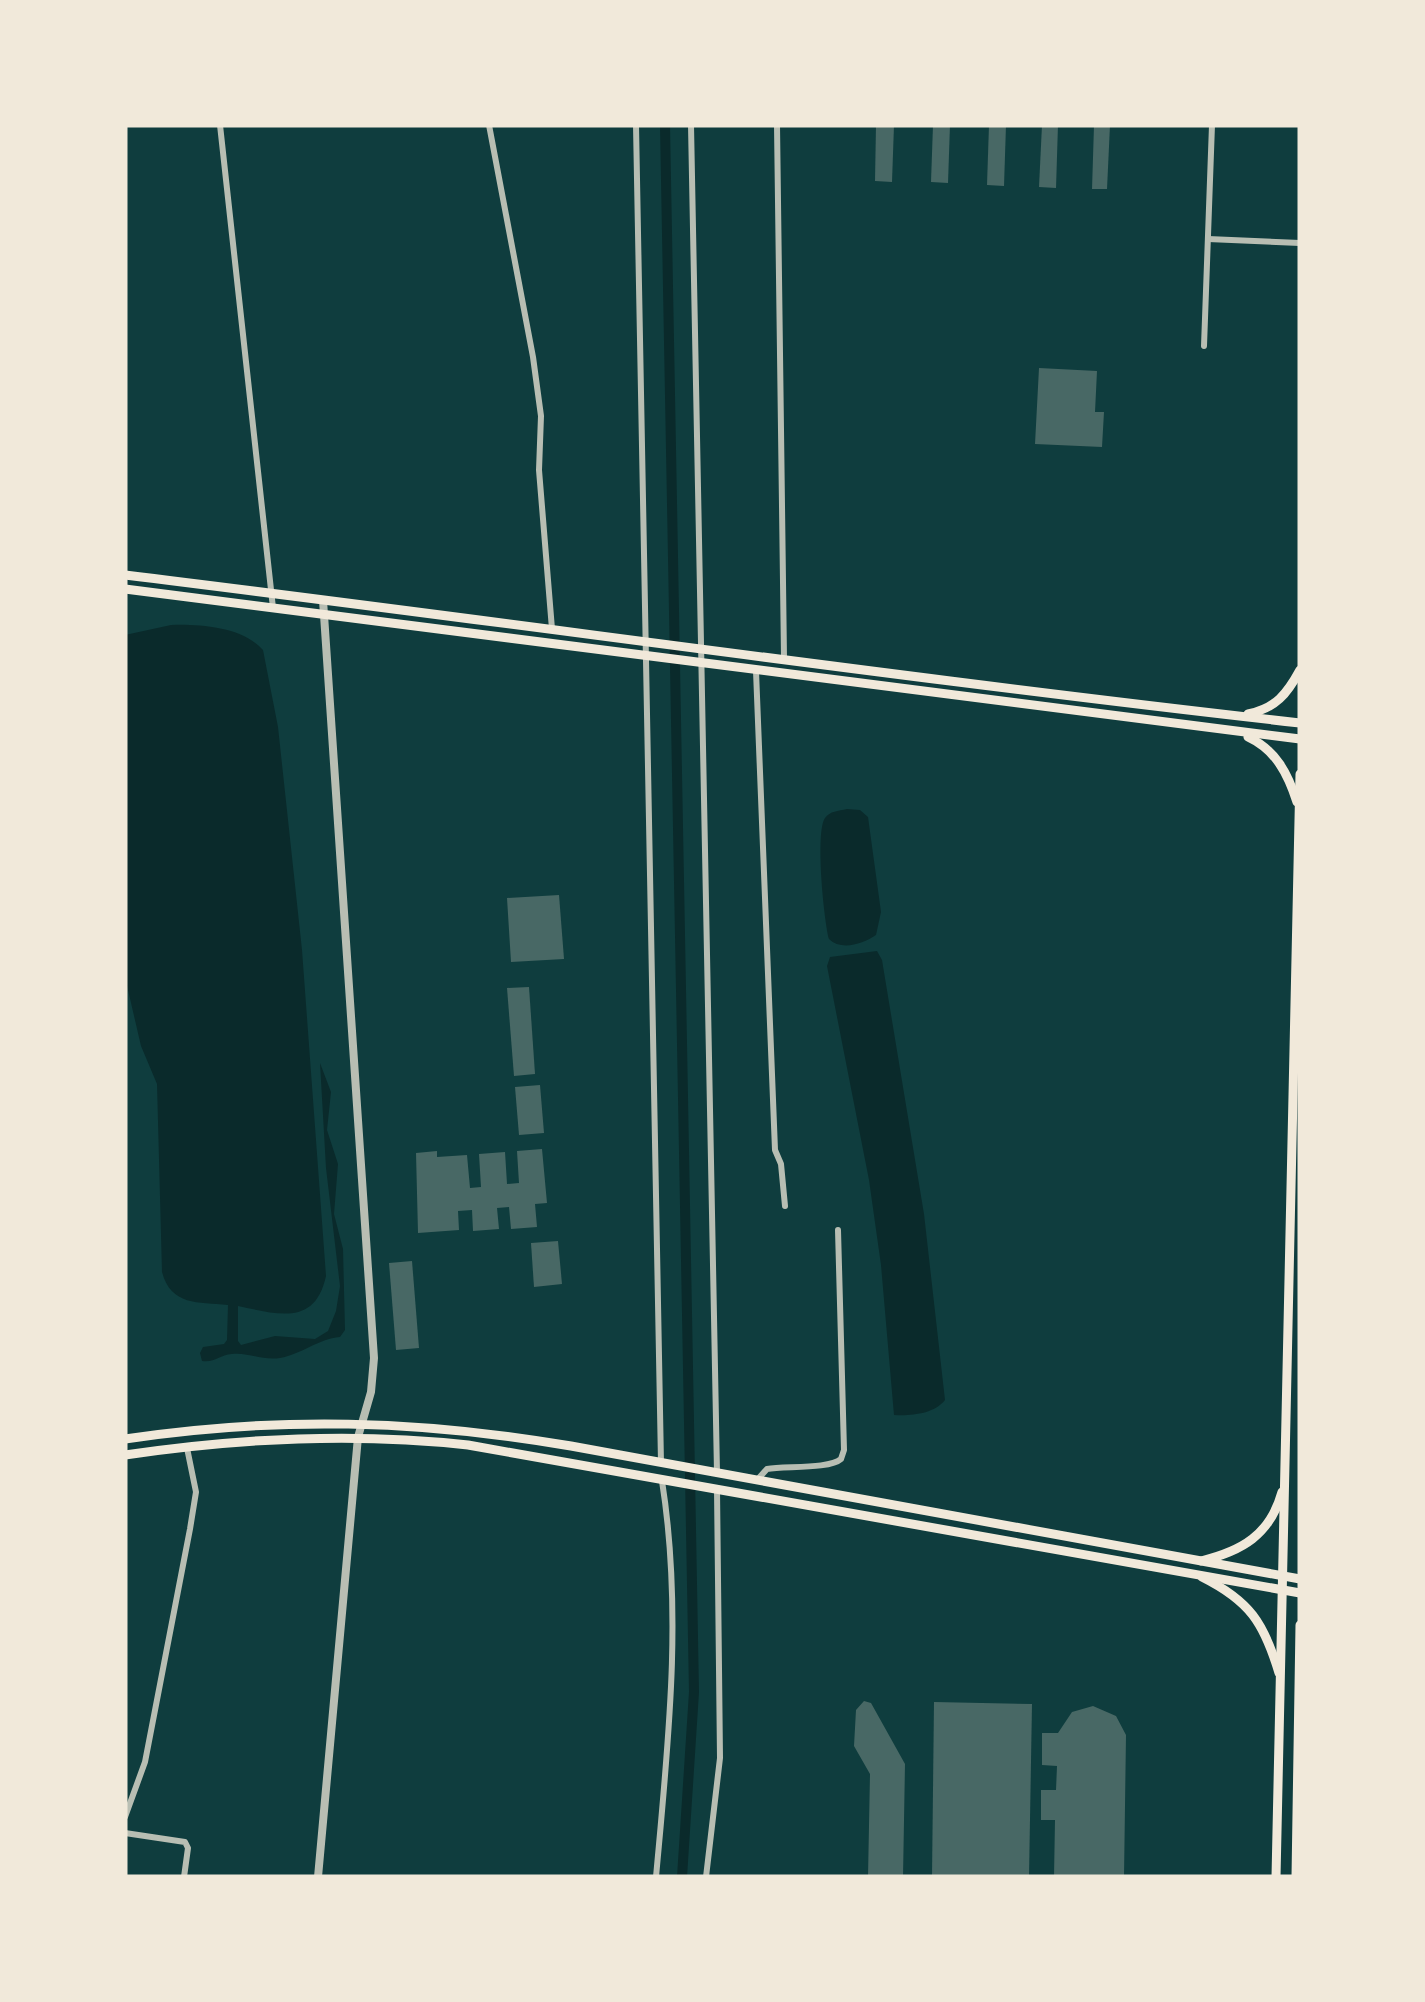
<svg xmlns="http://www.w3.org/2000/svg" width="1425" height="2002" viewBox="0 0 1425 2002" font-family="Quicksand,sans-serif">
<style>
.water{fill:#0a2a2b}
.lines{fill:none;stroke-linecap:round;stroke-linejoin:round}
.canal{stroke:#0a2a2b;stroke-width:10}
.building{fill:#486865}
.minor{stroke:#b8beb3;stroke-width:6}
.tertiary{stroke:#b8beb3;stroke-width:8}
.secondary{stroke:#f1e9da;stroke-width:9}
.primary{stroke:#f1e9da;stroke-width:9}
</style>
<rect width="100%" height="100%" fill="#0f3d3e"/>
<g class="water">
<path d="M 171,625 C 200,624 243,627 263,650 L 278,727 L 302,950 L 326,1276 C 315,1327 277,1314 238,1306 L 238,1341 L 241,1345 L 275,1336 L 315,1339 L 328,1331 L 336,1311 L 340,1286 L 326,1168 L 320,1063 L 331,1092 L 327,1130 L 338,1164 L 334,1214 L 343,1249 L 345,1330 L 340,1337 C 318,1339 302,1354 280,1358 C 263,1361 248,1352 232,1354 C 219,1355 215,1363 202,1361 L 200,1353 L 203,1347 L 224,1344 L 227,1340 L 228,1305 C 198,1302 171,1306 162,1272 L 157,1084 L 141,1046 L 125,977 L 125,635 Z"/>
<path d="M 847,809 L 860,810 L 868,817 L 881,912 L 876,935 C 863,944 841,951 829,939 C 824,920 815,832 825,818 C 830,811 838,811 847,809 Z"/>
<path d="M 877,951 L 882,960 L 924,1214 L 945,1400 C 934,1414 911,1416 894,1415 L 881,1265 L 869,1180 L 827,966 L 830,957 Z"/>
</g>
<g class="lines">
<path class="canal" d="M 665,125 L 694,1692 L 682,1877"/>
</g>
<g class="building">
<path d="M 876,125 L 894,125 L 892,182 L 875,181 Z"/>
<path d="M 933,125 L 950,125 L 948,183 L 931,182 Z"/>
<path d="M 989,125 L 1006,125 L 1004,186 L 987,185 Z"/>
<path d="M 1042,125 L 1058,125 L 1056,188 L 1039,187 Z"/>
<path d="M 1094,125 L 1110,125 L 1107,189 L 1092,189 Z"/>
<path d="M 1039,368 L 1097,371 L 1095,412 L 1104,412 L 1102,447 L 1035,444 Z"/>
<path d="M 559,895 L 564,959 L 511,962 L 507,898 Z"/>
<path d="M 529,987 L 535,1074 L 514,1076 L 507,988 Z"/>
<path d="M 540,1085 L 544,1133 L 519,1135 L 515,1087 Z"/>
<path d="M 542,1149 L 547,1203 L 535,1204 L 537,1227 L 511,1229 L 509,1207 L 497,1208 L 499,1229 L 473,1231 L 472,1210 L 458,1211 L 459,1230 L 418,1233 L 416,1153 L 437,1151 L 437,1157 L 467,1155 L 470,1188 L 481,1187 L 479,1154 L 505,1152 L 507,1184 L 519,1183 L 517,1151 Z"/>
<path d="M 558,1241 L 562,1284 L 534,1287 L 531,1243 Z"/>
<path d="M 412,1261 L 419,1348 L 396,1350 L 389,1263 Z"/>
<path d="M 864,1701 L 871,1703 L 905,1764 L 903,1877 L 868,1877 L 870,1774 L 854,1746 L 856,1710 Z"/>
<path d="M 934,1702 L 1032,1704 L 1029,1877 L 932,1877 Z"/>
<path d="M 1093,1706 L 1116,1716 L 1126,1735 L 1124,1877 L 1054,1877 L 1055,1820 L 1041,1820 L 1041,1790 L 1056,1790 L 1057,1766 L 1042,1765 L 1042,1733 L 1058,1733 L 1072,1712 Z"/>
</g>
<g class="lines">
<g class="minor">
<path d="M 220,125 L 273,608"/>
<path d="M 489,125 L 533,357 L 541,416 L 539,470 L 552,629"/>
<path d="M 636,125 L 661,1463"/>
<path d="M 691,125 L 717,1472"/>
<path d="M 777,125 L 784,658"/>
<path d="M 1208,239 L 1300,243"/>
<path d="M 1204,346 L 1212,125"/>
<path d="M 756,671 L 775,1150 L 781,1164 L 785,1206"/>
<path d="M 758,1479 L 767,1469 C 786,1466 830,1469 841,1459 L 844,1450 L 838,1230"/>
<path d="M 125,1817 L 145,1762 L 190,1529 L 196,1492 L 187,1448"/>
<path d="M 125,1833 L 185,1842 L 188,1848 L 184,1877"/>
<path d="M 656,1877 C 668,1745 683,1613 662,1481"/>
<path d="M 706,1877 L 720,1758 L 717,1489"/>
</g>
<path class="tertiary" d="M 318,1877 L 358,1437 L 371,1392 L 374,1358 L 323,600"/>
<g class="secondary">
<path d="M 125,575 C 517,623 908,679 1300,723"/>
<path d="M 125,589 L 1300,739"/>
<path d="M 1248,714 C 1276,708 1287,694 1300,670"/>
<path d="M 1248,737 C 1276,750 1288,774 1297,802"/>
<path d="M 1201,1561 C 1242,1551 1270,1535 1282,1492"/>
<path d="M 1202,1577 C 1250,1601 1264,1623 1279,1673"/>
<path d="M 1276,1877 L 1300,774"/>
<path d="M 1296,1877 L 1300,1625"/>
</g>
<g class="primary">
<path d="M 125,1439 C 278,1416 419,1420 571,1446 L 1300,1579"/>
<path d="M 125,1455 C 240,1438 352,1432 468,1445 L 1300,1593"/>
</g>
</g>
<rect width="1425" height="2002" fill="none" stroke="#f1e9da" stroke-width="255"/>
</svg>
